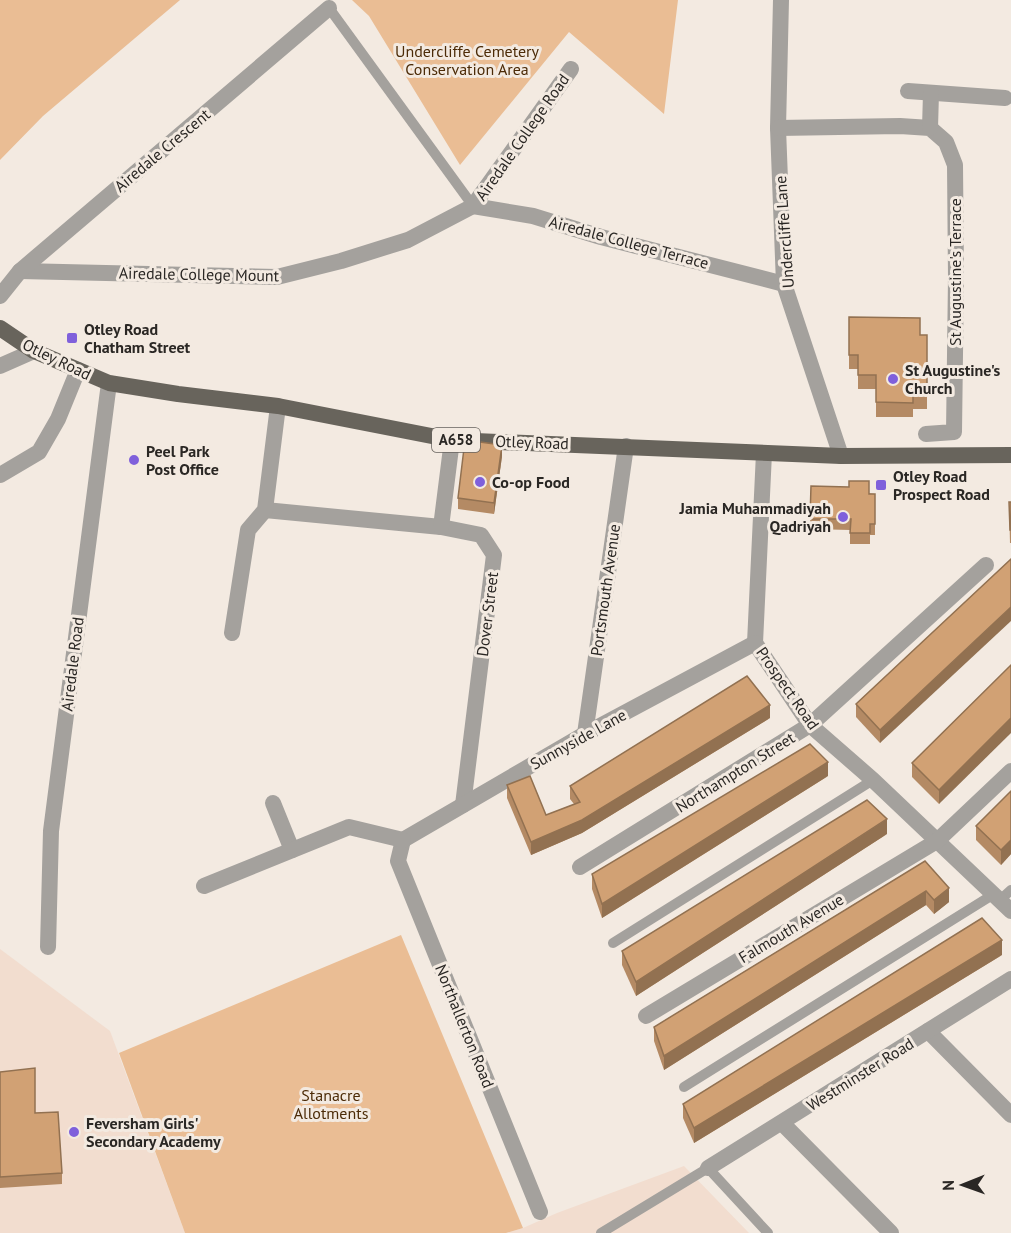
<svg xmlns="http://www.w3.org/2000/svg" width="1011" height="1233" viewBox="0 0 1011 1233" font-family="'PT Sans',sans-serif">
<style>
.education{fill:#f2ddcf}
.green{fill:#eabd94}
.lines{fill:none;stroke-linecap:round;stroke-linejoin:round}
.service{stroke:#a4a19d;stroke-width:10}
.minor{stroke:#a4a19d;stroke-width:16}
.primary{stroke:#68645c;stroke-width:16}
.wall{fill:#b48a64}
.shaded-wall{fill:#927151}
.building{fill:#d1a174;stroke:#927151;stroke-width:1.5}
.poi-dot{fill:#7f60db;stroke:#f3eae1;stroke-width:2}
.labels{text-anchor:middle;stroke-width:6;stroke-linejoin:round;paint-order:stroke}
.shield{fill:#f3eae1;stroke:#66625d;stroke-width:1.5}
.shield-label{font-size:15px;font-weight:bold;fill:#2a2724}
.park-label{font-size:16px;fill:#4c2b07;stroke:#f3eae1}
.street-label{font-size:16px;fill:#2a2724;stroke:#f3eae1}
.poi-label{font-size:16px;font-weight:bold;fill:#2a2724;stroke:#f3eae1;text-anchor:start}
</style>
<rect width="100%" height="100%" fill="#f3eae1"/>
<g class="education">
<path d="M 0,949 L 110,1031 L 185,1233 L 0,1233 Z"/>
<path d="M 684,1166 L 749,1233 L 506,1233 L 523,1228 L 557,1213 Z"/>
</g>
<g class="green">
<path d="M 0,0 L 180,0 L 43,116 L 0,160 Z"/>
<path d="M 352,0 L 678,0 L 664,114 L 569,32 L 460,165 L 369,16 Z"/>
<path d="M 401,935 L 523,1228 L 506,1233 L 185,1233 L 119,1053 Z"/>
</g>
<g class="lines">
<g class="service">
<path d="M 329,8 L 473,206"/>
<path d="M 1000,900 L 1011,890"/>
<path d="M 613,943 L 873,780"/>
<path d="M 684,1087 L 994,894"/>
<path d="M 601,1233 L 708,1168 L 768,1233"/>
</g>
<g class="minor">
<path d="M 781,0 L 778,128 L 784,284 L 841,456"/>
<path d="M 908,91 L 1005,98"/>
<path d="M 778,128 L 900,126 L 930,128 L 946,142 L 955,165 L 956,277 L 954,432 L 926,434"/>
<path d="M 930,128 L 931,93"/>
<path d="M 473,206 L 533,216 L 601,237 L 784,284"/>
<path d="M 20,271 L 277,277 L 341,261 L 408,240 L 473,206 L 571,69"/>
<path d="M 0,296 L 20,271 L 329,8"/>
<path d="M 0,366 L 34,351"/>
<path d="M 764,453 L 755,643 L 810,725 L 873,780 L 1011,911"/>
<path d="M 0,475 L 39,452 L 58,419 L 78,370"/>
<path d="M 265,510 L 441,527 L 481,535 L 494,555 L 463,805"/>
<path d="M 441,527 L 452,440"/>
<path d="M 232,633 L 248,530 L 265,510 L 278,406"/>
<path d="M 585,734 L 626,446"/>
<path d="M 273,803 L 292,850"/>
<path d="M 403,840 L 585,734 L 755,643"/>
<path d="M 403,840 L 398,861 L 540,1212"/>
<path d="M 580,867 L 810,725 L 986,565"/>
<path d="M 204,886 L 349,827 L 403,840"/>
<path d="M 48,947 L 51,831 L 109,383"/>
<path d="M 646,1016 L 937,841 L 1011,771"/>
<path d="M 928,1031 L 1011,1115"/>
<path d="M 782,1123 L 891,1233"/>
<path d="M 708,1168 L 1011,979"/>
</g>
<path class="primary" d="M 0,328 L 34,351 L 109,383 L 178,394 L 278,406 L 452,440 L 841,456 L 1011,455"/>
</g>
<g class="wall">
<path d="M 849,317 L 920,335 L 927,335 L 927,409 L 913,409 L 913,417 L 876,417 L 876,389 L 858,389 L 858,369 L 849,369 Z"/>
<path d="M 502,456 L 494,514 L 458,509 L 458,498 Z"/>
<path d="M 811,486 L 875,494 L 875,535 L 870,535 L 870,544 L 850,544 L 850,530 L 810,529 Z"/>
<path d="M 1009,502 L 1011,502 L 1011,543 L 1010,543 Z"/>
<path d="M 1011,559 L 880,743 L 856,717 L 856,704 Z"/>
<path d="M 1011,665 L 939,804 L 912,777 L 912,763 Z"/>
<path d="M 770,718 L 582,833 L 531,855 L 507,798 L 507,785 L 546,815 L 574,804 L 570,799 L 570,786 Z"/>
<path d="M 828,776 L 602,918 L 592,889 L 592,874 Z"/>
<path d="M 1011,791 L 1011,854 L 1001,865 L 976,840 L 976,826 Z"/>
<path d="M 887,834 L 636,996 L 622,965 L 622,951 Z"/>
<path d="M 925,861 L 949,902 L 934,914 L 926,905 L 664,1070 L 654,1041 L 654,1027 Z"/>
<path d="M 1002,955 L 694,1143 L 683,1118 L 683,1104 Z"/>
<path d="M 0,1072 L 62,1173 L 62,1184 L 0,1188 Z"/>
</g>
<g class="shaded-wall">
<path d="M 502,445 L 502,456 L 494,514 L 494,503 Z"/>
<path d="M 1011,607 L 1011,621 L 880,743 L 880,730 Z"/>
<path d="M 770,705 L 770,718 L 582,833 L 531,855 L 531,842 Z"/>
<path d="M 1011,718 L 1011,733 L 939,804 L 939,790 Z"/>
<path d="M 828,762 L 828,776 L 602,918 L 602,904 Z"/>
<path d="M 887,819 L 887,834 L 636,996 L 636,982 Z"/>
<path d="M 1011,840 L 1011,854 L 1001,865 L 1001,850 Z"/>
<path d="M 949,888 L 949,902 L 934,914 L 934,900 Z"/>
<path d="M 926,891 L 926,905 L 664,1070 L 664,1056 Z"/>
<path d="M 1002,940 L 1002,955 L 694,1143 L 694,1128 Z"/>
</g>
<g class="building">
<path d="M 849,317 L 920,318 L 920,335 L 927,335 L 927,395 L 913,395 L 913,403 L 876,402 L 876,375 L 858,375 L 858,355 L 849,355 Z"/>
<path d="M 465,440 L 502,445 L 494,503 L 458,498 Z"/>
<path d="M 849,481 L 869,481 L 869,494 L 875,494 L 875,524 L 870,524 L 870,533 L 850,533 L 851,519 L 810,519 L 811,486 L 849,487 Z"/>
<path d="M 1009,502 L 1011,502 L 1011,530 L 1010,530 Z"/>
<path d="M 1011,559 L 1011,607 L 880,730 L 856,704 Z"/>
<path d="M 1011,665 L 1011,718 L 939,790 L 912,763 Z"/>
<path d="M 747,676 L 770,705 L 582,820 L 531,842 L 507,785 L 530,776 L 546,815 L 580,802 L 570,786 Z"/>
<path d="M 810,744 L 828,762 L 602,904 L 592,874 Z"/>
<path d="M 1011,791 L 1011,840 L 1001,850 L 976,826 Z"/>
<path d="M 867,800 L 887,819 L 636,982 L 622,951 Z"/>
<path d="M 925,861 L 949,888 L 934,900 L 926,891 L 664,1056 L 654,1027 Z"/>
<path d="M 982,918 L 1002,940 L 694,1128 L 683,1104 Z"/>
<path d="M 35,1068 L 35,1113 L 58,1112 L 62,1173 L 0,1177 L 0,1072 Z"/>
</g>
<g class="poi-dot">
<rect x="66" y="332" width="12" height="12" rx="3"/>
<circle cx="893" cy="379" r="6"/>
<circle cx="134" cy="460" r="6"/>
<circle cx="480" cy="482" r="6"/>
<rect x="875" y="479" width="12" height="12" rx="3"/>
<circle cx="843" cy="517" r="6"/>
<circle cx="74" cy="1132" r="6"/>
</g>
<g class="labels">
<rect class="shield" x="432" y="428" width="48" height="24" rx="4.5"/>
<g class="shield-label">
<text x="456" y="445">A658</text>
</g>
<g class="park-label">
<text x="467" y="57">Undercliffe Cemetery<tspan x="467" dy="18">Conservation Area</tspan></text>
<text x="331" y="1101">Stanacre<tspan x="331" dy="18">Allotments</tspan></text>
</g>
<g class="street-label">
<text transform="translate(522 137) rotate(-55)" y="6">Airedale College Road</text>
<text transform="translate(162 150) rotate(-40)" y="6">Airedale Crescent</text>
<text transform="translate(784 232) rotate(-94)" y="6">Undercliffe Lane</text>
<text transform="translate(629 242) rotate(15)" y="6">Airedale College Terrace</text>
<text transform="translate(955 272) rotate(-90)" y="6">St Augustine's Terrace</text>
<text transform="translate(199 274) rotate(1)" y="6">Airedale College Mount</text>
<text transform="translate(57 359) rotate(26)" y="6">Otley Road</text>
<text transform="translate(532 442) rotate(2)" y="6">Otley Road</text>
<text transform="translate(605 590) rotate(-82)" y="6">Portsmouth Avenue</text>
<text transform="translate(487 614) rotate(-83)" y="6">Dover Street</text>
<text transform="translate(72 664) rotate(-83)" y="6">Airedale Road</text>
<text transform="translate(788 688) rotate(55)" y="6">Prospect Road</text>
<text transform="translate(578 739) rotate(-29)" y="6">Sunnyside Lane</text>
<text transform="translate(735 772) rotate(-32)" y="6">Northampton Street</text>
<text transform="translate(791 928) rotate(-31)" y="6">Falmouth Avenue</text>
<text transform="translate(465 1026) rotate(68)" y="6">Northallerton Road</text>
<text transform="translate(860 1074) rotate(-32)" y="6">Westminster Road</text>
</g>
<g class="poi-label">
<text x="84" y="335">Otley Road<tspan x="84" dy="18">Chatham Street</tspan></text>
<text x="905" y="376">St Augustine's<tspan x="905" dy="18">Church</tspan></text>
<text x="146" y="457">Peel Park<tspan x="146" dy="18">Post Office</tspan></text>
<text x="893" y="482">Otley Road<tspan x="893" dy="18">Prospect Road</tspan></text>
<text x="492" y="488">Co-op Food</text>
<text x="831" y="514" text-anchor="end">Jamia Muhammadiyah<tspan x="831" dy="18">Qadriyah</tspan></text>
<text x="86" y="1129">Feversham Girls'<tspan x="86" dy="18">Secondary Academy</tspan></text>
</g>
</g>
<g transform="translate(963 1185) rotate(269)" stroke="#f3eae1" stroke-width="4.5" paint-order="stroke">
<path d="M0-4.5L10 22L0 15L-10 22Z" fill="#2a2724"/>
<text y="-9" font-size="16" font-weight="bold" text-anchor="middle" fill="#2a2724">N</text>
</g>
</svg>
